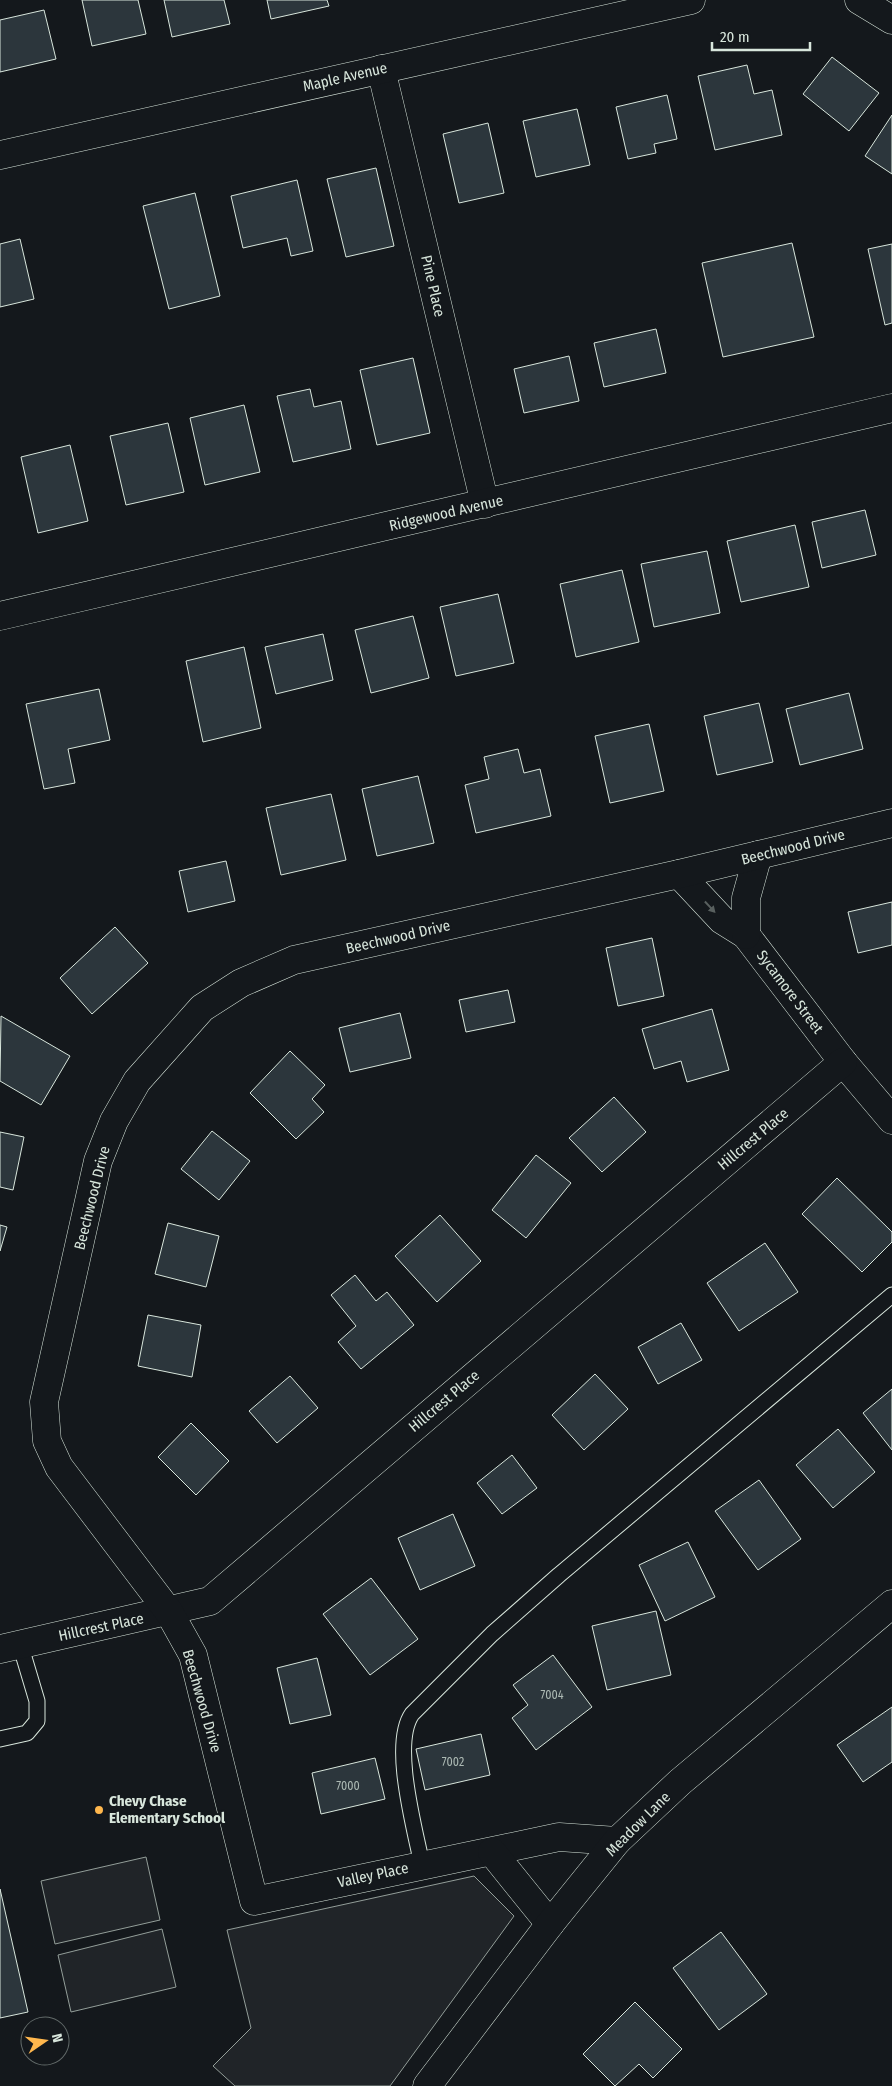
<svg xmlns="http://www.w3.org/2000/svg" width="892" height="2086" viewBox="0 0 892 2086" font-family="'Fira Sans Condensed',sans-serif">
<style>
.green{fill:#202428;stroke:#939e99}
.building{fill:#2c363c;stroke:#d8e6dc}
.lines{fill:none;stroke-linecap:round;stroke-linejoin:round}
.service-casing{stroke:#d8e6dc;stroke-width:17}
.minor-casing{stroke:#d8e6dc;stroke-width:29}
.service{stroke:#14181c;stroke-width:15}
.minor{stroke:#14181c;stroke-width:28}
.oneway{fill:#59605f}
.poi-dot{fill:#ffb74d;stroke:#14181c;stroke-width:2}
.labels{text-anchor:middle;stroke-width:4;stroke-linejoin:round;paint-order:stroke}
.number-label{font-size:12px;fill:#adbab4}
.street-label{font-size:15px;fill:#d8e6dc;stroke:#14181c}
.poi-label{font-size:15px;font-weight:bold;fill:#d8e6dc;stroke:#14181c;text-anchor:start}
</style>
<rect width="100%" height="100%" fill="#14181c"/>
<g class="green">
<path d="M 146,1857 L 160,1920 L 55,1944 L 41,1881 Z"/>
<path d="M 474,1876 L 514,1916 L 390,2086 L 235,2086 L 213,2066 L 251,2028 L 227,1930 Z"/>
<path d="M 162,1929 L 176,1987 L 71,2012 L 58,1955 Z"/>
</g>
<g class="building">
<path d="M 82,0 L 138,0 L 146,34 L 92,46 Z"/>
<path d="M 164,0 L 224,0 L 230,24 L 172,37 Z"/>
<path d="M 267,0 L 327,0 L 329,6 L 271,19 Z"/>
<path d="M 44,10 L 56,59 L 0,72 L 0,20 Z"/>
<path d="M 832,57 L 879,93 L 849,131 L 803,94 Z"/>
<path d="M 747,65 L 754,94 L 772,90 L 782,135 L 715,150 L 698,76 Z"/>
<path d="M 667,95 L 677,139 L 654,144 L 656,153 L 628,159 L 616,107 Z"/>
<path d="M 577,109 L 590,165 L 536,177 L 523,121 Z"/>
<path d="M 892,115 L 892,174 L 865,156 Z"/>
<path d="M 488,123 L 504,193 L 459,203 L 443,134 Z"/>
<path d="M 376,168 L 394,246 L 346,257 L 327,179 Z"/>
<path d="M 297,180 L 313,251 L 291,256 L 287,238 L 243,248 L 231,196 Z"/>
<path d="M 195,193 L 220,296 L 169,309 L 143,206 Z"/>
<path d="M 20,239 L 34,299 L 0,307 L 0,244 Z"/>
<path d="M 792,243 L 814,337 L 723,357 L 702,263 Z"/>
<path d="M 892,244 L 892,323 L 885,325 L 868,249 Z"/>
<path d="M 656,329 L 666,373 L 604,387 L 594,343 Z"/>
<path d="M 569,356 L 579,401 L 524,413 L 514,369 Z"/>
<path d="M 413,358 L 430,433 L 377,445 L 360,370 Z"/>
<path d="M 310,389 L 314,407 L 341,401 L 351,449 L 293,462 L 277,396 Z"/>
<path d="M 244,405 L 260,472 L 205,485 L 190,418 Z"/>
<path d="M 168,423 L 184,492 L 126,505 L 110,436 Z"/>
<path d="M 70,445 L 88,521 L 38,533 L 21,457 Z"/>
<path d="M 865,510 L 876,555 L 822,568 L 812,522 Z"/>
<path d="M 795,525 L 809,587 L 741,602 L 727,541 Z"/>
<path d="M 707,551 L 720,613 L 654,627 L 641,564 Z"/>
<path d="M 622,570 L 639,642 L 576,657 L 560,584 Z"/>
<path d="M 498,594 L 514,663 L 456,676 L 440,607 Z"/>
<path d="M 413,616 L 429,678 L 371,693 L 355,630 Z"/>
<path d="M 323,634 L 333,680 L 276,694 L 265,647 Z"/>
<path d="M 244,647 L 261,728 L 203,742 L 186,661 Z"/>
<path d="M 99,689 L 110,740 L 68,749 L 75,783 L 44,789 L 26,704 Z"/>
<path d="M 849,693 L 863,749 L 800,765 L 786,709 Z"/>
<path d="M 759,703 L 773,762 L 717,775 L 704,716 Z"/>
<path d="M 649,724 L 664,791 L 610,803 L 595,736 Z"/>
<path d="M 518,749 L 524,773 L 540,769 L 551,816 L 476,833 L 465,785 L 489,779 L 484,757 Z"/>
<path d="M 418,776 L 434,843 L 377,856 L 362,789 Z"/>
<path d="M 331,794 L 346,860 L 281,875 L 266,808 Z"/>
<path d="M 226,861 L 235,901 L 188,912 L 179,871 Z"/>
<path d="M 892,902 L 892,945 L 858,953 L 848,912 Z"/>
<path d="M 115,927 L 148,963 L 92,1014 L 60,978 Z"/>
<path d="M 652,938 L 664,996 L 618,1006 L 606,948 Z"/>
<path d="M 508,990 L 515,1022 L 466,1032 L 459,1000 Z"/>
<path d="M 712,1009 L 729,1070 L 687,1082 L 681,1061 L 654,1069 L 642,1029 Z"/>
<path d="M 400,1013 L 411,1058 L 350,1072 L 339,1028 Z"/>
<path d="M 1,1016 L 70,1056 L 41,1105 L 0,1081 Z"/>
<path d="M 290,1051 L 325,1085 L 312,1099 L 324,1112 L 296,1139 L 250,1093 Z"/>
<path d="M 614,1097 L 646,1132 L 602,1172 L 569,1138 Z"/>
<path d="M 212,1131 L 250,1161 L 219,1200 L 181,1169 Z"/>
<path d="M 0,1132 L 24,1137 L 13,1190 L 0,1187 Z"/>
<path d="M 536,1155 L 571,1183 L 526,1238 L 492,1210 Z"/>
<path d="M 837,1178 L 892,1232 L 892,1242 L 862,1272 L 802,1214 Z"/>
<path d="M 440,1215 L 481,1261 L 437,1302 L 395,1256 Z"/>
<path d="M 168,1223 L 219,1236 L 206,1287 L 155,1274 Z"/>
<path d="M 0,1225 L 7,1227 L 0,1251 Z"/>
<path d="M 765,1243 L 798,1292 L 739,1331 L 707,1283 Z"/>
<path d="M 355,1275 L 376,1301 L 387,1292 L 414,1325 L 361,1369 L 338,1342 L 356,1326 L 331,1295 Z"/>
<path d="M 148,1315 L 201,1325 L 192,1377 L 138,1366 Z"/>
<path d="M 681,1323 L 702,1360 L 658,1384 L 638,1347 Z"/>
<path d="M 595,1374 L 628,1409 L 584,1450 L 552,1415 Z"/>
<path d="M 290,1376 L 318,1408 L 277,1443 L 249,1411 Z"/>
<path d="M 892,1389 L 892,1450 L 863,1413 Z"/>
<path d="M 191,1423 L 229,1461 L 196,1495 L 158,1457 Z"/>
<path d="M 838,1429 L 875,1472 L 833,1508 L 796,1465 Z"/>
<path d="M 512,1455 L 537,1488 L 502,1514 L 477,1483 Z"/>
<path d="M 759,1480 L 801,1539 L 758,1570 L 715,1511 Z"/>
<path d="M 453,1514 L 475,1566 L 420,1590 L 398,1538 Z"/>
<path d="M 688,1542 L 715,1597 L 665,1621 L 639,1565 Z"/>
<path d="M 371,1578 L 418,1639 L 370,1675 L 323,1614 Z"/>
<path d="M 656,1611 L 671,1675 L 607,1690 L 592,1626 Z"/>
<path d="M 553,1655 L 592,1707 L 536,1750 L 512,1718 L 528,1705 L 513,1685 Z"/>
<path d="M 317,1658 L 331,1715 L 290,1724 L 277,1668 Z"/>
<path d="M 892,1707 L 892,1762 L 863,1782 L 837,1745 Z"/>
<path d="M 481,1734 L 490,1775 L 425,1790 L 416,1749 Z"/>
<path d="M 375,1758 L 385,1799 L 321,1814 L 312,1773 Z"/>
<path d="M 0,1889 L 28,2012 L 0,2018 Z"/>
<path d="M 721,1932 L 767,1994 L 719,2030 L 673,1968 Z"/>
<path d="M 635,2002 L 682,2049 L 653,2078 L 639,2064 L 615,2086 L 583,2054 Z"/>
</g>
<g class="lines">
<defs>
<g id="service">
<path d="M 0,1739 L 27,1733 L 37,1721 L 37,1701 L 20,1644"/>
<path d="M 422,1865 C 415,1829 391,1744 412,1714 L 492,1634 L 559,1575 L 892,1295"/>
</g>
<g id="minor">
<path d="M 859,0 L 892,20"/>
<path d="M 381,69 L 485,504"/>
<path d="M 0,155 L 691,0"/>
<path d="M 0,616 L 892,408"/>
<path d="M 679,874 L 722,920 L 746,935 L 843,1062 L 892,1120"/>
<path d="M 746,935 L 746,898 L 758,855"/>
<path d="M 0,1649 L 210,1601 L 843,1062"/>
<path d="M 617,1841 L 559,1837 L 254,1901 L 193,1655 L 169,1612 L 59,1467 L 47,1441 L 44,1402 L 98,1161 L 114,1121 L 137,1081 L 202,1008 L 241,983 L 294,960 L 679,874 L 892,823"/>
<path d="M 492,1852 L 550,1924"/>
<path d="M 427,2086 L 550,1924 L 617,1841 L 680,1782 L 892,1604"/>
</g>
</defs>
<use href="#service" class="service-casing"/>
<use href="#minor" class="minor-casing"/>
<use href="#service" class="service"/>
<use href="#minor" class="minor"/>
</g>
<defs><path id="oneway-solid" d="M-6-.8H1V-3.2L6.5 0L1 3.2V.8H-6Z" transform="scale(1.25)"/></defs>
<use class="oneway" href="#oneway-solid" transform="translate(710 907) rotate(47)"/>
<circle class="poi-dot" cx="99" cy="1810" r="5"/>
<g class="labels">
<g class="number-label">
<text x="552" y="1699">7004</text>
<text x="453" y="1766">7002</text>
<text x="348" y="1790">7000</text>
</g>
<g class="street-label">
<text transform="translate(345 77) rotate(-13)" y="5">Maple Avenue</text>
<text transform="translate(433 286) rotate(77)" y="5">Pine Place</text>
<text transform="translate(446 513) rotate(-13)" y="5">Ridgewood Avenue</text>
<text transform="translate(793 847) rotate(-14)" y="5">Beechwood Drive</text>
<text transform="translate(398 937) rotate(-13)" y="5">Beechwood Drive</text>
<text transform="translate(790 992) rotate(53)" y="5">Sycamore Street</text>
<text transform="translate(753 1139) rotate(-40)" y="5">Hillcrest Place</text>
<text transform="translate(92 1198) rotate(-76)" y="5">Beechwood Drive</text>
<text transform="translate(444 1401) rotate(-40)" y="5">Hillcrest Place</text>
<text transform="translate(101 1627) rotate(-12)" y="5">Hillcrest Place</text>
<text transform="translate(202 1701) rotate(74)" y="5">Beechwood Drive</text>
<text transform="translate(638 1824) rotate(-45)" y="5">Meadow Lane</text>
<text transform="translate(373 1875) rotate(-12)" y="5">Valley Place</text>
</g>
<g class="poi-label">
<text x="109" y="1806">Chevy Chase<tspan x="109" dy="17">Elementary School</tspan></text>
</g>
</g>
<g transform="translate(45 2041) rotate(77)"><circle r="24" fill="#14181c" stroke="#626a69"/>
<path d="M0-4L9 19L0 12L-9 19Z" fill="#ffb74d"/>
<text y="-8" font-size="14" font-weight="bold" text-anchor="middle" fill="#d8e6dc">N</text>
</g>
<path d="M712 42v8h98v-8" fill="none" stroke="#d8e6dc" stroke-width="2.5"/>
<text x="720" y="42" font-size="15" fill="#d8e6dc" stroke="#14181c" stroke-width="4" paint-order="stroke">20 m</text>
</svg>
